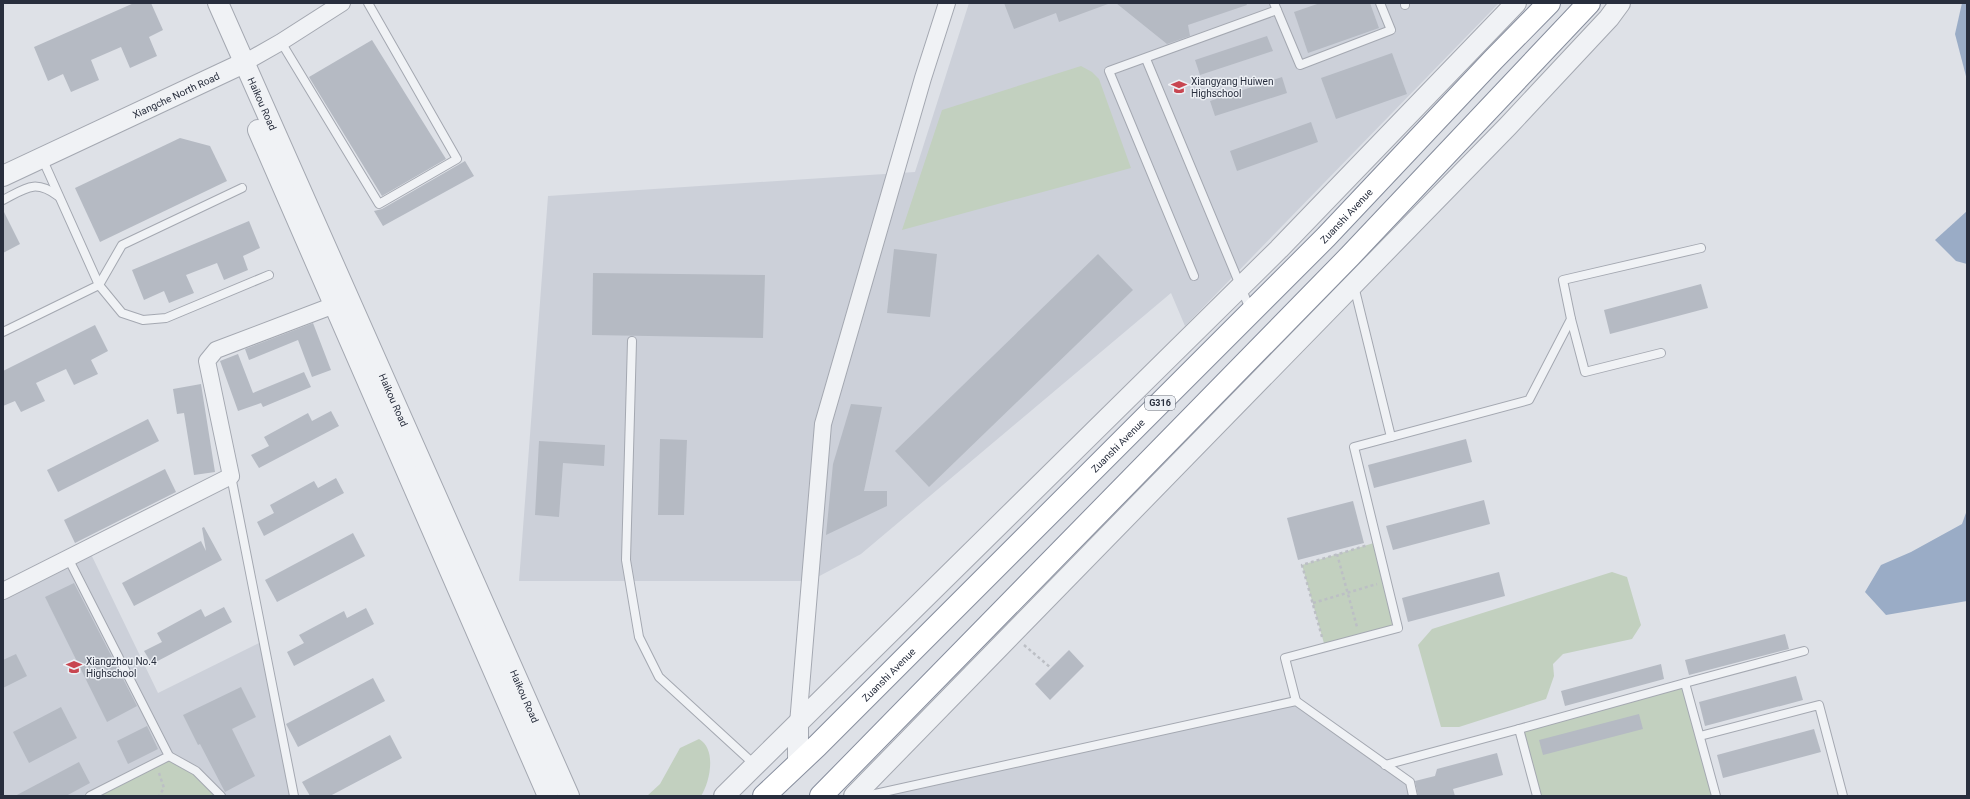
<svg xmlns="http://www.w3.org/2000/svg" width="1970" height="799" viewBox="0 0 1970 799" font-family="Roboto,sans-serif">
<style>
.built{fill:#ccd0d9}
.green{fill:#c2d0bf}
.water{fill:#9aacc6}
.building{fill:#b5bac3}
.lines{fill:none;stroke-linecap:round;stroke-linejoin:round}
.service-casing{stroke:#a4a8b1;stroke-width:10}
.minor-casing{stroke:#a4a8b1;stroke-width:18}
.tertiary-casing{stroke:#a4a8b1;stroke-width:22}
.trunk-casing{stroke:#868d9d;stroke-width:24}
.path{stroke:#bcbfc5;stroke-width:2.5;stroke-dasharray:3 3;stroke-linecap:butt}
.service{stroke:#f0f2f5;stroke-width:8}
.minor{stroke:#f0f2f5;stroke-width:16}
.tertiary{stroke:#f0f2f5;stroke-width:20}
.trunk{stroke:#fff;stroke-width:22}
.labels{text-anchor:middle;stroke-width:3;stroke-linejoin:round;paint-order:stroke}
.shield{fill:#edf0f5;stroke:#636874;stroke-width:1}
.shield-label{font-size:9px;font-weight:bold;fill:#282e3d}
.poi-label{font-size:10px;fill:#282e3d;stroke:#edf0f5;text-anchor:start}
.street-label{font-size:10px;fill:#282e3d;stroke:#edf0f5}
</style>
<rect width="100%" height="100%" fill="#dee1e7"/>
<g class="built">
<path d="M 969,3 L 1499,3 L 1185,326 L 1171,293 L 861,554 L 810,581 L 519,581 L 548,196 L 915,172 Z"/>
<path d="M 88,548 L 158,693 L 263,641 L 294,796 L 3,796 L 3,591 Z"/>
<path d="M 1296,701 L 1410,782 L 1413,796 L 866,796 Z"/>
</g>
<g class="green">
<path d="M 1081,66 L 1092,72 L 1099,79 L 1131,168 L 902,230 L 942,110 Z"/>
<path d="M 1377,542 L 1398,628 L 1325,647 L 1302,565 Z"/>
<path d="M 1612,572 L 1627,577 L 1641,625 L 1632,639 L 1563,654 L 1553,664 L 1554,676 L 1546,699 L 1459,727 L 1441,727 L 1418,645 L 1432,629 Z"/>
<path d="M 1685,683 L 1716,796 L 1537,796 L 1519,729 Z"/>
<path d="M 699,739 C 717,749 710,782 701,796 L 647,796 L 660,784 L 680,748 Z"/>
<path d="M 169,756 L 196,771 L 221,796 L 90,796 Z"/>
</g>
<g class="water">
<path d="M 1962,3 L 1967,3 L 1967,80 L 1955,34 Z"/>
<path d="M 1967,211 L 1967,264 L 1956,261 L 1935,240 Z"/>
<path d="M 1967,510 L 1967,601 L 1886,615 L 1865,592 L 1881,565 L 1911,552 L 1962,524 Z"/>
</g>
<g class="building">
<path d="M 134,3 L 151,3 L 163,30 L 149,37 L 157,56 L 130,68 L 121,47 L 91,60 L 99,80 L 71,92 L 63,74 L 48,81 L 34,47 Z"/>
<path d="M 1004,3 L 1107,3 L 1108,4 L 1059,22 L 1056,13 L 1014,29 Z"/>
<path d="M 1116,3 L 1246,3 L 1247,5 L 1188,25 L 1190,36 L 1167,44 Z"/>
<path d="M 1320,3 L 1370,3 L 1379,28 L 1308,53 L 1294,12 Z"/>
<path d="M 1267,36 L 1273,51 L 1200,75 L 1195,60 Z"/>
<path d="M 372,40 L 446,159 L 382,196 L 309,77 Z"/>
<path d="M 1392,53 L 1407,94 L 1336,119 L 1321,78 Z"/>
<path d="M 1282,77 L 1287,93 L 1215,116 L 1210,101 Z"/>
<path d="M 1311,122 L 1318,142 L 1237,171 L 1230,151 Z"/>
<path d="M 180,138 L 210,146 L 227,181 L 100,242 L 75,188 Z"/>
<path d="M 465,161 L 474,176 L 383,226 L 374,211 L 382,209 Z"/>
<path d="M 3,210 L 20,244 L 3,253 Z"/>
<path d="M 249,221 L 260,248 L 243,256 L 248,270 L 224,280 L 217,263 L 186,275 L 194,293 L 169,303 L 164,291 L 144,300 L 132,270 Z"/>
<path d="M 894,249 L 937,254 L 930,317 L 887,313 Z"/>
<path d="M 1098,254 L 1133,290 L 929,487 L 895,451 Z"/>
<path d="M 593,273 L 765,275 L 763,338 L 592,335 Z"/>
<path d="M 1701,284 L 1708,308 L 1610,334 L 1604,310 Z"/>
<path d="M 313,323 L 331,370 L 312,377 L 298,340 L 249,360 L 245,349 Z"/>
<path d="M 95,325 L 108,351 L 91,360 L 98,374 L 74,385 L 66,369 L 36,383 L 45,401 L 21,412 L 15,401 L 3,406 L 3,371 Z"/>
<path d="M 238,354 L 253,393 L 304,372 L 311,387 L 263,407 L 261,403 L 238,411 L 220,361 Z"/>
<path d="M 201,384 L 215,472 L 194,475 L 184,413 L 177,414 L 173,389 Z"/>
<path d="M 851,404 L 882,407 L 864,491 L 887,491 L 887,506 L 826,535 L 833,464 Z"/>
<path d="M 331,411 L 339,426 L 259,468 L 251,455 L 269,446 L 264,437 L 308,413 L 312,421 Z"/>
<path d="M 148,419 L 159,441 L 58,492 L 47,470 Z"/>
<path d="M 660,439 L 687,440 L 684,515 L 658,515 Z"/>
<path d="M 1466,439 L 1472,462 L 1374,488 L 1368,465 Z"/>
<path d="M 539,441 L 605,445 L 604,466 L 563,463 L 559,517 L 535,515 Z"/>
<path d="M 165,469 L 176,492 L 75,543 L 64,520 Z"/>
<path d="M 336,478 L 344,493 L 264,536 L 257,522 L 274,513 L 270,505 L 314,481 L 318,488 Z"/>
<path d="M 1484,500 L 1490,524 L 1393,550 L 1386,526 Z"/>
<path d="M 1353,501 L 1364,543 L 1298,560 L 1287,518 Z"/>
<path d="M 204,527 L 222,560 L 134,606 L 122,583 L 201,541 L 206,551 L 202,528 Z"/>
<path d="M 353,533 L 365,556 L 277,602 L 265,580 Z"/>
<path d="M 1499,572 L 1505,596 L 1408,622 L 1402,598 Z"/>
<path d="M 74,583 L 137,706 L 107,722 L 45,597 Z"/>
<path d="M 224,607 L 232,622 L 152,664 L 144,651 L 162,642 L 157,633 L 201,609 L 205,617 Z"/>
<path d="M 366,608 L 374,624 L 294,666 L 287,652 L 304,643 L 299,635 L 344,611 L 347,618 Z"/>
<path d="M 1785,634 L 1789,649 L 1689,675 L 1685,660 Z"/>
<path d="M 1069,650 L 1084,666 L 1050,700 L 1035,684 Z"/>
<path d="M 16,654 L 27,676 L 3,688 L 3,660 Z"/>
<path d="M 1661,664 L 1664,679 L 1565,706 L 1561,691 Z"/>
<path d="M 1796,676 L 1803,700 L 1705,726 L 1699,702 Z"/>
<path d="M 373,678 L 385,701 L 298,747 L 286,724 Z"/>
<path d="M 241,687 L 256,717 L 232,729 L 255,776 L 225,792 L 200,744 L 198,745 L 183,715 Z"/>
<path d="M 61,707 L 77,738 L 29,763 L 13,732 Z"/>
<path d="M 1639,714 L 1643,729 L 1543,755 L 1539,740 Z"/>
<path d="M 147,726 L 158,749 L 128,764 L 117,741 Z"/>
<path d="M 1814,729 L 1821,752 L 1723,778 L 1717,755 Z"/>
<path d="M 390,735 L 402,758 L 330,796 L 310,796 L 302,782 Z"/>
<path d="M 1497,753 L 1503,775 L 1453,789 L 1455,796 L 1418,796 L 1415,781 L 1435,776 L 1437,769 Z"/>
<path d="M 79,762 L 90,783 L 66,796 L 15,796 Z"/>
</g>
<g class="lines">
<defs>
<g id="service">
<path d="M 1274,3 L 1300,65 L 1391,30 L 1380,3"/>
<path d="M 1405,3 L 1405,5"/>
<path d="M 281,42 L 379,204 L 457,159 L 368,3"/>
<path d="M 1146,59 L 1250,309"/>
<path d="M 42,158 L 99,285 L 122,313 L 143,320 L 166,318 L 269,275"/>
<path d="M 3,200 C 26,188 35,179 58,196"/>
<path d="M 1194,276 L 1109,71 L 1277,10"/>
<path d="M 1354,286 L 1391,437"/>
<path d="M 1571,319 L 1585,372 L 1661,353"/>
<path d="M 3,332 L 99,285 L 122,245 L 242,188"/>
<path d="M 632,341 L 626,560 L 639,637 L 659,677 L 755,765"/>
<path d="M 231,476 L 294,796"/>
<path d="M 68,558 L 169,756 L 90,796"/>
<path d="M 1296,701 L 1285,658 L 1398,628 L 1354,447 L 1529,400 L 1571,319 L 1563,280 L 1701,248"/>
<path d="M 1519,729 L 1685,683"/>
<path d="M 1700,736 L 1819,705 L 1843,796"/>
<path d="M 169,756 L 196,771 L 221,796"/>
<path d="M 1385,765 L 1519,729 L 1537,796"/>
<path d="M 866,796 L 1296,701 L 1410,782 L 1413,796"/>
<path d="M 1716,796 L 1685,683 L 1804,651"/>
</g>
<g id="minor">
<path d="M 244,63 L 281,42 L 342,3"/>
<path d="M 3,591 L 231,476 L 207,361 L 216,350 L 345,301"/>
<path d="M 798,724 L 823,424 L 923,78 L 947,3"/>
</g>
<g id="tertiary">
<path id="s1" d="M 218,3 L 569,796"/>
<path d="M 258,130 L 548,796"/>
<path id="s2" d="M 3,176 L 244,63"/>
<path d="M 798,724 L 798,764"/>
<path d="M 724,796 L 1279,249 L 1516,3"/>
<path d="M 854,796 L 1508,126 L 1609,18 L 1620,3"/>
</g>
<g id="trunk">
<path id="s3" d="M 764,796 L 817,746 L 1326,237 L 1493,60 L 1549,3"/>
<path d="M 821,796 L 1350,256 L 1589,3"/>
</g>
</defs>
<use href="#service" class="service-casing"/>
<use href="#minor" class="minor-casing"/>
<use href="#tertiary" class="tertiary-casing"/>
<use href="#trunk" class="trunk-casing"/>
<g class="path">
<path d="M 1337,554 L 1357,627"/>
<path d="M 1313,603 L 1377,584"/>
<path d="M 1322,637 L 1302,565 L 1368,545"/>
<path d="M 1024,645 L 1051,668"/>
<path d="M 159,773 L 164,788 L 159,796"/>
</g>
<use href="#service" class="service"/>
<use href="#minor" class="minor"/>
<use href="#tertiary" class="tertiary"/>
<use href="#trunk" class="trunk"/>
</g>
<defs>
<symbol id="school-bare" viewBox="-9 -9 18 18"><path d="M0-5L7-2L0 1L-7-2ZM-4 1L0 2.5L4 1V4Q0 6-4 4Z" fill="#c84651" stroke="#edf0f5" stroke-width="2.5" paint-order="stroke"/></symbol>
</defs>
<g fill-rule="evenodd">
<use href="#school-bare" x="1168" y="76" width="22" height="22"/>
<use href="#school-bare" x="63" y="656" width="22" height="22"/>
</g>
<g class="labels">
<rect class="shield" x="1145" y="396" width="30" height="14" rx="3"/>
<g class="shield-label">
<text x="1160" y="406">G316</text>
</g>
<g class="poi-label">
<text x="1191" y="85">Xiangyang Huiwen<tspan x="1191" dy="12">Highschool</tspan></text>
<text x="86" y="665">Xiangzhou No.4<tspan x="86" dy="12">Highschool</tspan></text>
</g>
<g class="street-label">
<text dy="4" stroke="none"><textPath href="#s2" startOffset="191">Xiangche North Road</textPath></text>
<text dy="4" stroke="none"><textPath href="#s1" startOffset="110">Haikou Road</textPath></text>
<text dy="4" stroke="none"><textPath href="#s3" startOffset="822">Zuanshi Avenue</textPath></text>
<text dy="4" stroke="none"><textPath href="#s1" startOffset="434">Haikou Road</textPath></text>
<text dy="4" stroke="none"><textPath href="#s3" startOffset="498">Zuanshi Avenue</textPath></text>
<text dy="4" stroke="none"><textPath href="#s3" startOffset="174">Zuanshi Avenue</textPath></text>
<text dy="4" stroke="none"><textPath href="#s1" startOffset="758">Haikou Road</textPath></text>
</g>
</g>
<rect width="1970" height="799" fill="none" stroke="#282e3d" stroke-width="8"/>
</svg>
